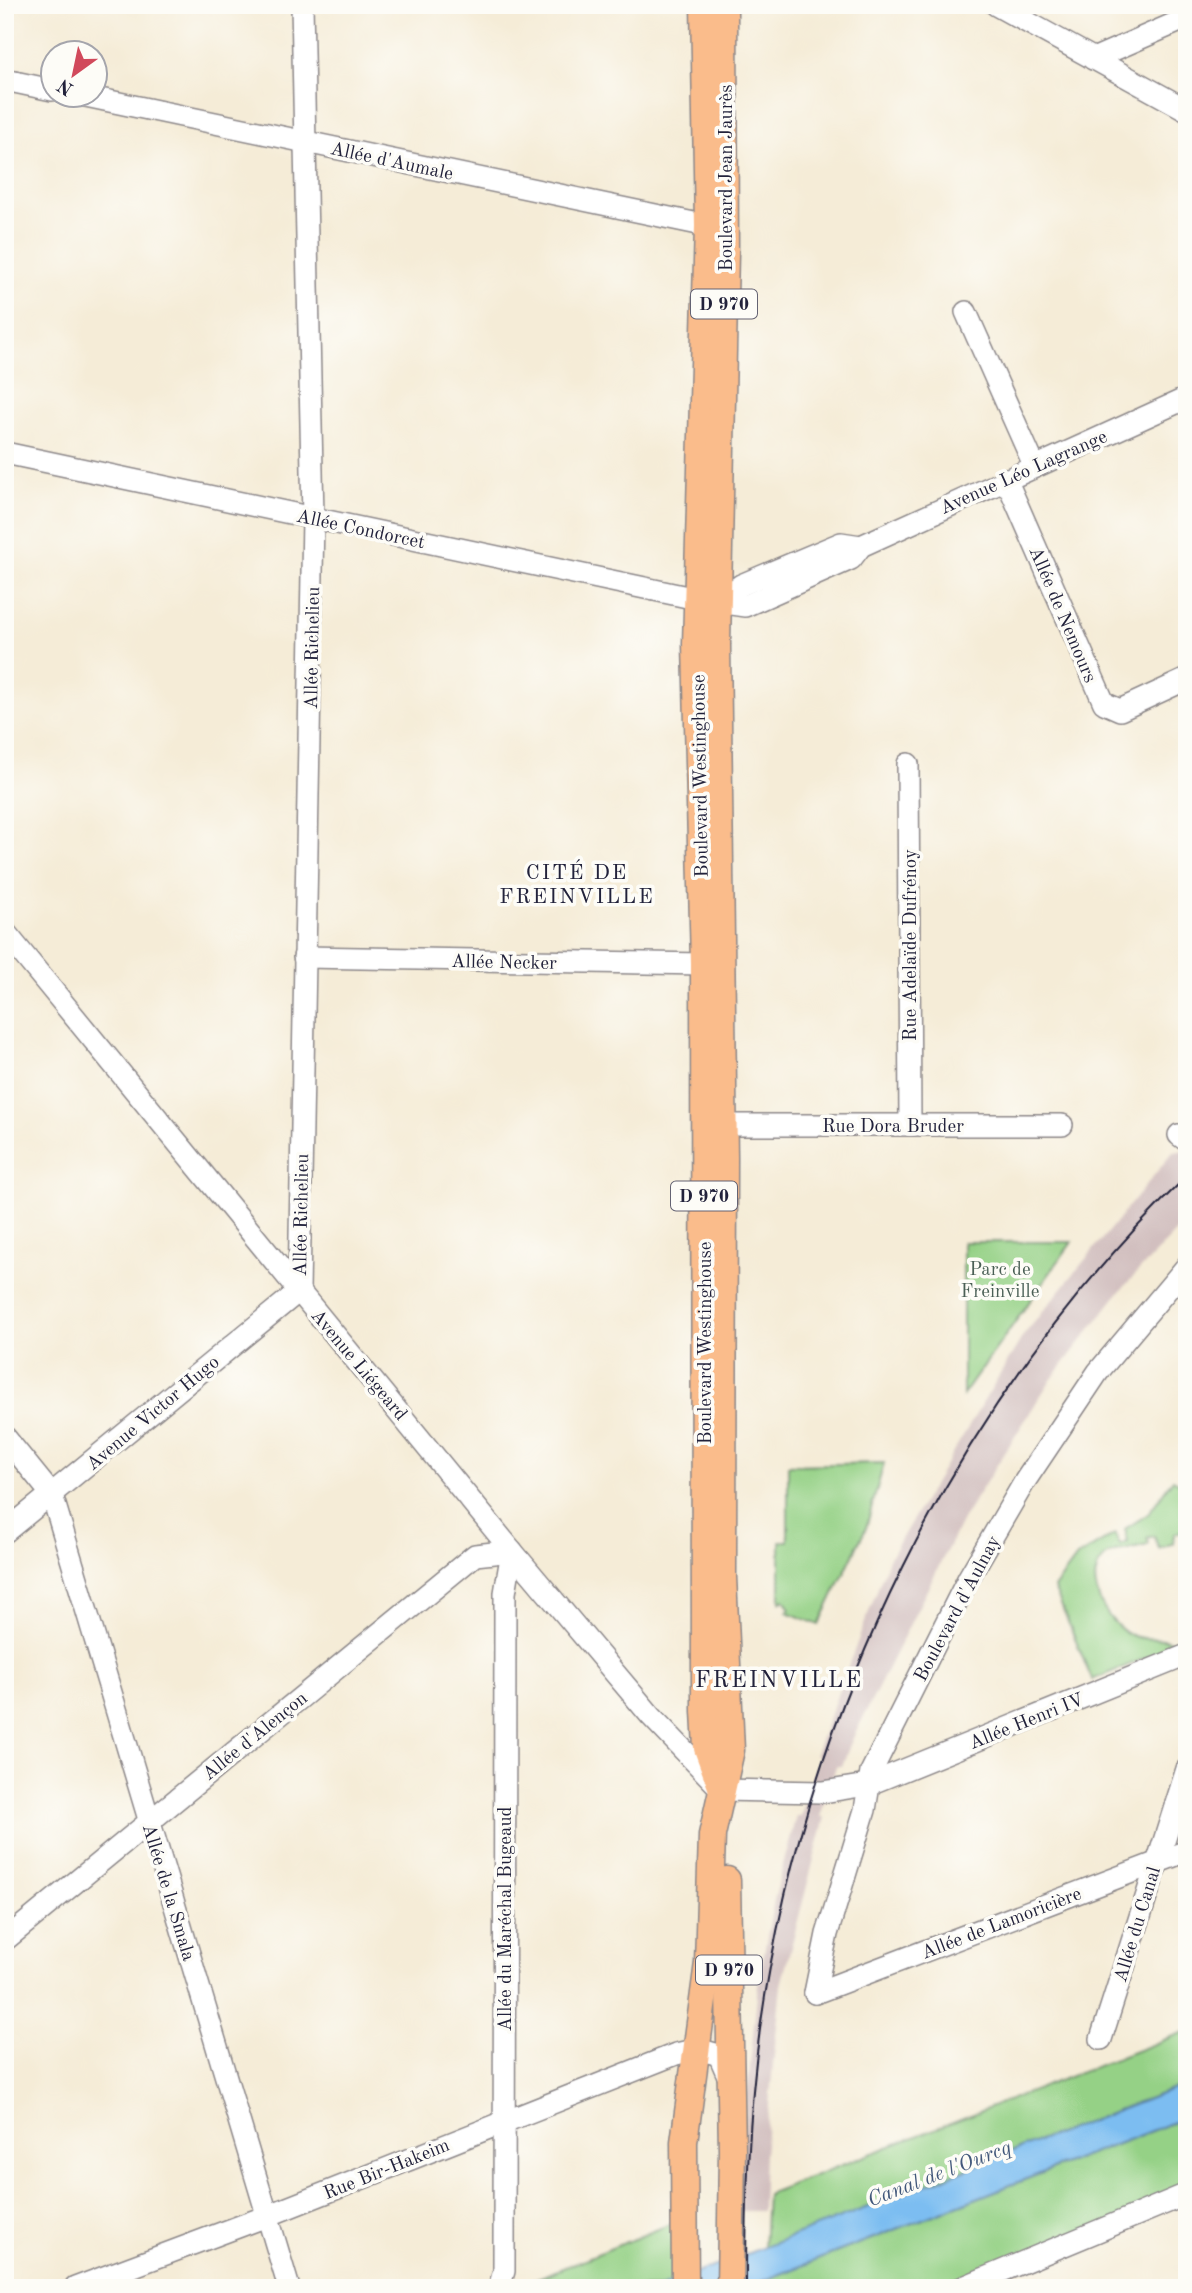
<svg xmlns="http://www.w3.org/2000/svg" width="1192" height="2293" viewBox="0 0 1192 2293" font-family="'Old Standard TT',serif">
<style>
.industrial{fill:#d2bfbf}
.green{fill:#95d186;stroke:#5c7a60;stroke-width:2}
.water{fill:#7cbdf1;stroke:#4f7096;stroke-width:2}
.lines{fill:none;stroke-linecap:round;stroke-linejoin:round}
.minor-casing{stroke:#8c8789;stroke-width:24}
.major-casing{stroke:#8c8789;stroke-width:29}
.minor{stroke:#fff;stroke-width:21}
.major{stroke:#fabc8b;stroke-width:26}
.tram{stroke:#22223b;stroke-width:2}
.labels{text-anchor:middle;stroke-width:7;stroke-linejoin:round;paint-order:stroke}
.shield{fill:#fdfcf7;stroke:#646373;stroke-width:2}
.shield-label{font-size:18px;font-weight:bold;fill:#22223b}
.street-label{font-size:19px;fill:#22223b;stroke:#fdfcf7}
.park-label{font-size:19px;fill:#4a5f55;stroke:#fdfcf7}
.neighbourhood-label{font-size:21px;letter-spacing:2px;fill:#22223b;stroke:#fdfcf7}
.water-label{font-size:21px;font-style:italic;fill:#42587b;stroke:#fdfcf7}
.quarter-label{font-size:23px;letter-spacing:2px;fill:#22223b;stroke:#fdfcf7}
</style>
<rect width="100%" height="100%" fill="#fdfcf7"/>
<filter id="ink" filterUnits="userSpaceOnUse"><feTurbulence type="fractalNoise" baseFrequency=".0143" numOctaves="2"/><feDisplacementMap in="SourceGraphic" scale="14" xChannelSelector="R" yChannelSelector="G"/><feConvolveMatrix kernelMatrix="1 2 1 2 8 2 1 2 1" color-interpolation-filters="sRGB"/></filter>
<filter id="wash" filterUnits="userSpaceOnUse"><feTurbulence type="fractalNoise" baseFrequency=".00686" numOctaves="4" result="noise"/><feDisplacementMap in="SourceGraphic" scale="28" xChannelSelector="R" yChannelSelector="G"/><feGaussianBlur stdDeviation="1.57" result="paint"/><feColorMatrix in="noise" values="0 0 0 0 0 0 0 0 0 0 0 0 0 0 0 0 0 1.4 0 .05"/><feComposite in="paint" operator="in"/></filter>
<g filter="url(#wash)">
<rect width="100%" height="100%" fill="#f5ecd7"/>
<path class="industrial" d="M 1187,1150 L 1187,1220 L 1120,1291 L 1048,1384 L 962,1520 L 851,1742 L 842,1766 L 836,1766 L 820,1817 L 825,1817 L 781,1985 L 764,2154 L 762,2211 L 736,2211 L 758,1985 L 774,1901 L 796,1816 L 801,1816 L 819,1756 L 815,1754 L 889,1559 L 1023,1336 L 1173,1152 Z"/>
<g class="green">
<path d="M 963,1242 L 1072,1242 L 963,1395 Z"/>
<path d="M 884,1463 L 866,1528 L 819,1625 L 787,1612 L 790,1609 L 784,1599 L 780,1602 L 780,1541 L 788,1541 L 788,1465 Z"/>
<path d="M 1173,1479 L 1187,1487 L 1187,1529 L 1174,1534 L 1173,1543 L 1159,1549 L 1154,1536 L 1147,1538 L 1149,1544 C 1137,1550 1118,1548 1108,1555 C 1079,1575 1105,1623 1131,1635 C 1147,1643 1163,1633 1178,1645 L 1092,1680 L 1054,1588 L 1077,1557 L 1115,1534 L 1120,1545 L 1128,1542 L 1125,1529 L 1148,1514 Z"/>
<path d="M 1187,2031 L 1187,2084 L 764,2248 L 767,2194 Z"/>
<path d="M 1187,2117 L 1187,2194 L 961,2288 L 765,2288 L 769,2278 Z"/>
<path d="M 685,2218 L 684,2278 L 658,2288 L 514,2288 Z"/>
</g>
<path class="water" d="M 1187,2084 L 1187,2117 L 765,2280 L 746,2288 L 658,2288 Z"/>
</g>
<g filter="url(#ink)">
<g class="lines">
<defs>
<g id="minor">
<path d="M 996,5 L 1187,110"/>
<path d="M 1093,59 L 1187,18"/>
<path d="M 5,80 L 52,90"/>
<path d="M 76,94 L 708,226"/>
<path d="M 966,312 L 1034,465"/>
<path d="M 5,453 L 697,599 L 745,606 L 851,559 L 861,546 L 1187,398"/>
<path d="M 1006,479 L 1104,703 L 1120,710 L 1187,679"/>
<path d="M 718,603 L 741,585 L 841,543 L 861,546"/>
<path d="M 908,764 L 910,1125"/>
<path d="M 5,932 L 512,1551 L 651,1716 L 722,1790 L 823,1792 L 867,1785 L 1187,1655"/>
<path d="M 304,957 L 704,964"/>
<path d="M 723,1125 L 1062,1125"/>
<path d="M 1179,1135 L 1187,1141"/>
<path d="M 299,1291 L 313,518 L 302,5"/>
<path d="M 5,1437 L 52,1495 L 289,2288"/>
<path d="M 5,1532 L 299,1291"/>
<path d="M 5,1940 L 475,1555 L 512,1551"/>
<path d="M 815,1993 L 827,1934 L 865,1810 L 871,1772 L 969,1577 L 1025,1481 L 1098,1372 L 1187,1266"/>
<path d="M 815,1993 L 1187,1851"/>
<path d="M 1101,2039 L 1187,1769"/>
<path d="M 75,2288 L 267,2216 L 676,2054 L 698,2049 L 719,2055 L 729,2078"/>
<path d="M 499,2288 L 504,2271 L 505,1593 L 512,1551"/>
<path d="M 961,2288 L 1187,2194"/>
</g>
<g id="major">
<path d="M 704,5 L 708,226 L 696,644 L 704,964 L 705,1711 L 707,1748 L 722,1789"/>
<path d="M 727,1880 L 732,2150 L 730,2288"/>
<path d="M 685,2288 L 684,2142 L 708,1963 L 712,1835 L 731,1750 L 723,1577 L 724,1157 L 717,645 L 725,252 L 724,5"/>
</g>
</defs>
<use href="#minor" class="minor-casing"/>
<use href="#major" class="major-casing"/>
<use href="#minor" class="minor"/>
<use href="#major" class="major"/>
<path class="tram" d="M 746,2288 C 746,2201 748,2115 760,2029 C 805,1710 954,1401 1187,1176"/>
</g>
</g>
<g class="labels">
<g class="shield">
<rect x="691" y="289.5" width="66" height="29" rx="5"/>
<rect x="671" y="1181.5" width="66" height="29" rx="5"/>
<rect x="696" y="1955.5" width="66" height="29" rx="5"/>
</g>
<g class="shield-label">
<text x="724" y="310">D 970</text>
<text x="704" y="1202">D 970</text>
<text x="729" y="1976">D 970</text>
</g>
<g class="street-label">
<text transform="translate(392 160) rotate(12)" y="7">Allée d'Aumale</text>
<text transform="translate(725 178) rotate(-90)" y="7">Boulevard Jean Jaurès</text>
<text transform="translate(1023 471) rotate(-24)" y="7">Avenue Léo Lagrange</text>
<text transform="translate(361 528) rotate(12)" y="7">Allée Condorcet</text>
<text transform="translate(1064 614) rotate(67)" y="7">Allée de Nemours</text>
<text transform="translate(311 648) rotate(-89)" y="7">Allée Richelieu</text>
<text transform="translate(699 776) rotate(-91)" y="7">Boulevard Westinghouse</text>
<text transform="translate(909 945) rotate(-90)" y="7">Rue Adelaïde Dufrénoy</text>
<text transform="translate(504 961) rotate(1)" y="7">Allée Necker</text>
<text x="893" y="1132">Rue Dora Bruder</text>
<text transform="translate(300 1215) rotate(-89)" y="7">Allée Richelieu</text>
<text transform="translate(704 1343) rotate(-90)" y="7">Boulevard Westinghouse</text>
<text transform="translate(360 1364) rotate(50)" y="7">Avenue Liégeard</text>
<text transform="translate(152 1412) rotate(-40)" y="7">Avenue Victor Hugo</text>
<text transform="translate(956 1608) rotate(-62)" y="7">Boulevard d'Aulnay</text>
<text transform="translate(1026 1720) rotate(-22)" y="7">Allée Henri IV</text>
<text transform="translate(254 1735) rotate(-39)" y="7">Allée d'Alençon</text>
<text transform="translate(170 1892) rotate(73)" y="7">Allée de la Smala</text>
<text transform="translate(504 1919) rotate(-90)" y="7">Allée du Maréchal Bugeaud</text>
<text transform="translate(1001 1922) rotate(-21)" y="7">Allée de Lamoricière</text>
<text transform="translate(1136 1924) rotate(-73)" y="7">Allée du Canal</text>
<text transform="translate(386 2168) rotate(-22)" y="7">Rue Bir-Hakeim</text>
</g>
<g class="park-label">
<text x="1000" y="1275">Parc de<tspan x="1000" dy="22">Freinville</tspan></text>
</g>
<g class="neighbourhood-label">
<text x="577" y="879">CITÉ DE<tspan x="577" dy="24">FREINVILLE</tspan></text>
</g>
<g class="water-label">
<text transform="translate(939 2173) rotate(-21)" y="7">Canal de l'Ourcq</text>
</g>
<g class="quarter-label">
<text x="779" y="1687">FREINVILLE</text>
</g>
</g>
<rect width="1192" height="2293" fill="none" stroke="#fdfcf7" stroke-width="28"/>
<g transform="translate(74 74) rotate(213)"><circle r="33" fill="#fdfcf7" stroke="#a5a5ac" stroke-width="2"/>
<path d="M0-5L12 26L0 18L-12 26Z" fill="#d1495b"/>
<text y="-10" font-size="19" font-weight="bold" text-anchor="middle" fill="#22223b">N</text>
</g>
</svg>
